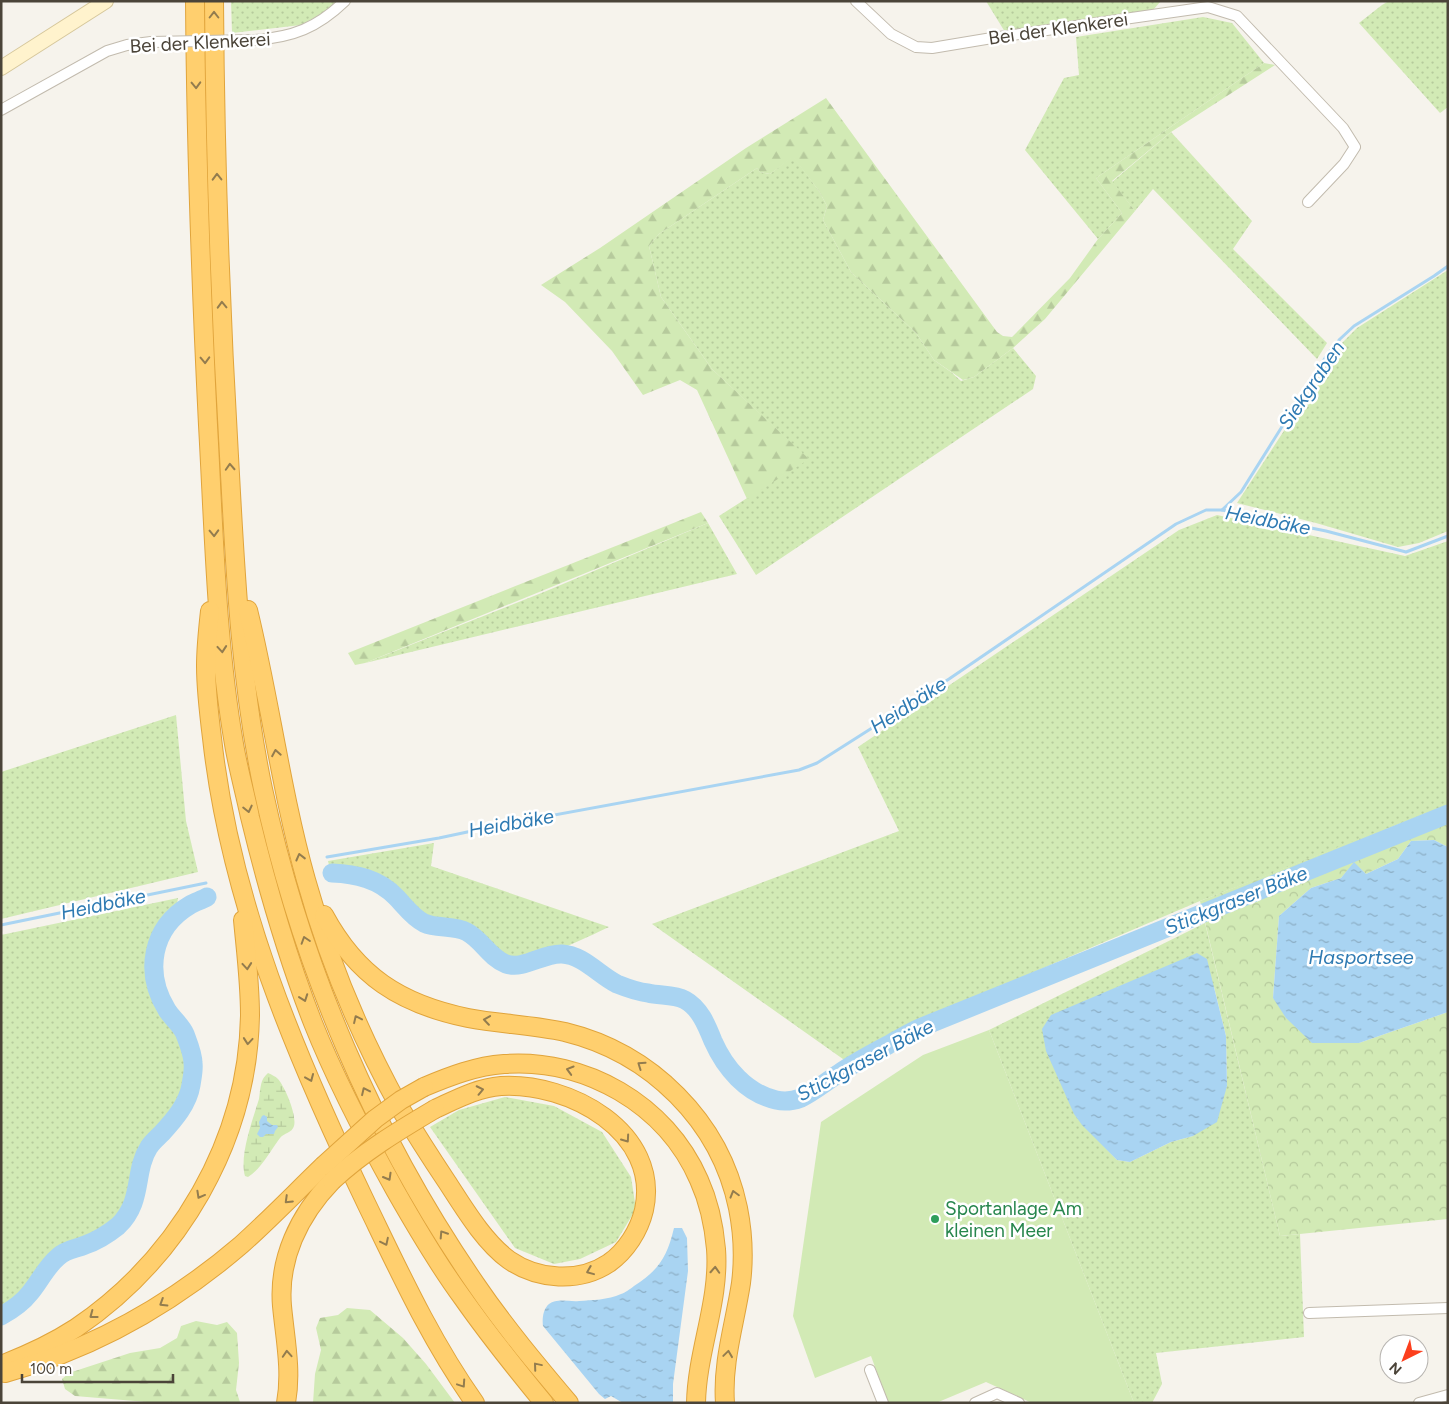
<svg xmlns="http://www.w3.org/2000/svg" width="1449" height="1404" viewBox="0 0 1449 1404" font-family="Figtree,sans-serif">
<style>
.grass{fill:url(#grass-dots);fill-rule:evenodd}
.forest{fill:url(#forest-firs)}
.wetland{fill:url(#wetland-marsh)}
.park{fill:url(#park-crowns)}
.pitch{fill:#d2eab5}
.water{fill:url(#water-ripples)}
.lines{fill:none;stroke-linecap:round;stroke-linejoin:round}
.stream{stroke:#a9d4f2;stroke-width:3}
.river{stroke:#a9d4f2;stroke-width:19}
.street-casing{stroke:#c2bbae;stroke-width:12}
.secondary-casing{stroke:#d6c79b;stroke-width:16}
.highway-casing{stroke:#e0a43c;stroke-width:20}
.street{stroke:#fff;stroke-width:10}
.secondary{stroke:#fff3cd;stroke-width:14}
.highway{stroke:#ffcf6e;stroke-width:18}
.street-bridge-casing{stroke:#c2bbae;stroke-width:12;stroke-linecap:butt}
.highway-bridge-casing{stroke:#e0a43c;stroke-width:20;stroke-linecap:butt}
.street-bridge{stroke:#fff;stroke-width:10}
.highway-bridge{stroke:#ffcf6e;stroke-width:18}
.oneway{stroke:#937c4e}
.leisure-dot{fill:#2e9e5b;stroke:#fff;stroke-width:2}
.labels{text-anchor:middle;stroke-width:5;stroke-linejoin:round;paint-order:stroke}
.street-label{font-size:19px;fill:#4b4439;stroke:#fff}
.leisure-label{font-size:19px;fill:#27864d;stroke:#fff;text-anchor:start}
.water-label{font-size:20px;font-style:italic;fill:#2e7ab2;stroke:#fff}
</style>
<defs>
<pattern id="grass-dots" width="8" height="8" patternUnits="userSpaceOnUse" patternTransform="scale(1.25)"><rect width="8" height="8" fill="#d2eab5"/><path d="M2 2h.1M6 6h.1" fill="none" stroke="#b6ca9c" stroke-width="1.8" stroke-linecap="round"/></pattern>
<pattern id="forest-firs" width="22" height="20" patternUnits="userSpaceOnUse" patternTransform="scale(1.25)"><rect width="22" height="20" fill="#d2eab5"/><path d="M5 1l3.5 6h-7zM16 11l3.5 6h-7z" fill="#b6ca9c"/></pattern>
<pattern id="wetland-marsh" width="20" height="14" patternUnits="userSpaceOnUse" patternTransform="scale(1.25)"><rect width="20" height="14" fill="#d2eab5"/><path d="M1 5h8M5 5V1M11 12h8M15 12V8" fill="none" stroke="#b6ca9c"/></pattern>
<pattern id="park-crowns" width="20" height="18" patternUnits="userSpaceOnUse" patternTransform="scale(1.25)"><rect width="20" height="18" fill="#d2eab5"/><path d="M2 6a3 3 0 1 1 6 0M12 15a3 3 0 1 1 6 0" fill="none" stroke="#b6ca9c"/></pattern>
<pattern id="water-ripples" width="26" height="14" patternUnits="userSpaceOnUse" patternTransform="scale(1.25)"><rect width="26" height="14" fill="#a9d4f2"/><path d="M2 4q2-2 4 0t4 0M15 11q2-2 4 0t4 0" fill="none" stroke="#8caec5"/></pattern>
</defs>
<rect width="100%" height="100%" fill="#f6f3ec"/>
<g class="grass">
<path d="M 231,1 L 338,1 L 325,12 L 301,25 L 232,33 Z"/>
<path d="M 986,1 L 1161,1 L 1153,10 L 1005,32 Z"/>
<path d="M 1389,1 L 1448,1 L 1448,107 L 1440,113 L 1359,23 L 1382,5 Z"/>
<path d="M 1203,17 L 1232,23 L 1264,63 L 1096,178 L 1122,213 L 1098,239 L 1025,150 L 1064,78 L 1079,75 L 1076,37 Z"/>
<path d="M 1171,132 L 1252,221 L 1233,249 L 1327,343 L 1317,359 L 1153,189 L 1135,211 L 1112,182 Z"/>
<path d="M 793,156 L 819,191 L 827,206 L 823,220 L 851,272 L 916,333 L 934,360 L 951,372 L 961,381 L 974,377 L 1013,348 L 1036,376 L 1033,389 L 756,575 L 719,516 L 808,459 L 712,369 L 661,297 L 649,246 L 659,234 L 757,168 L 760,172 L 770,174 Z"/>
<path d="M 1448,270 L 1448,531 L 1419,543 L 1398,547 L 1316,523 L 1237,503 L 1339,346 L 1357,328 Z"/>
<path d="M 1217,515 L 1405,556 L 1448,541 L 1448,805 L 1200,901 L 906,1027 L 850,1064 L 652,924 L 899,831 L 858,747 L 1179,530 Z"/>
<path d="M 708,523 L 737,574 L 365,663 L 544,592 Z"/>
<path d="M 176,715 L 186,821 L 198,872 L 1,919 L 1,772 Z"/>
<path d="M 434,843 L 431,866 L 609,927 C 583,939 541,961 512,960 C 496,959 487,942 475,934 C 460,922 442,923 425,917 C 412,912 404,897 395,887 C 383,874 348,867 330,869 L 328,861 Z"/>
<path d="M 178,898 C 177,908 172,913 166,921 C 155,937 143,951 146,972 C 146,976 149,980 150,983 C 157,1001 171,1014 179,1032 C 184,1043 185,1057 185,1069 C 186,1092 174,1113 159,1130 C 154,1136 147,1141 144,1147 C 136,1167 137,1190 127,1209 C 120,1222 104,1235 90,1240 C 78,1245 65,1246 55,1254 C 34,1272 26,1299 1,1312 L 1,935 Z"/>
<path d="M 1205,923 L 1280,1236 L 1300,1234 L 1304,1337 L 1156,1353 L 1162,1384 L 1152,1403 L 1134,1403 L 989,1030 ZM 1214,987 L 1226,1036 L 1227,1086 L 1193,1136 L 1171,1142 L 1130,1162 L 1117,1160 L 1100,1142 Z"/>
<path d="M 505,1097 L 554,1106 L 602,1132 L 631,1177 L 636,1209 L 616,1242 L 580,1259 L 554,1264 L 515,1248 L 430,1127 L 459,1110 Z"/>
</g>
<g class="forest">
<path d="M 1264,63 L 1275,65 L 1171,132 L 1112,181 L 1135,211 L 1045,319 L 1013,348 L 974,377 L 963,380 L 934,360 L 916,333 L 851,272 L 823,220 L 827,206 L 819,191 L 793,157 L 770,174 L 760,172 L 757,168 L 659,234 L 649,246 L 661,297 L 712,369 L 809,459 L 747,499 L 697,390 L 680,380 L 643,395 L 612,351 L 565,302 L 541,285 L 600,248 L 746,148 L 826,98 L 997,332 L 1003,336 L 1012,337 L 1070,278 L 1098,239 L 1122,213 L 1096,178 Z"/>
<path d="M 701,512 L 708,523 L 365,663 L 355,665 L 348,653 Z"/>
<path d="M 347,1308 L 370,1310 L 403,1338 L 426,1364 L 455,1403 L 313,1403 L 315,1374 L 321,1350 L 316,1328 L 320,1318 L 338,1315 Z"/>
<path d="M 196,1321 L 217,1325 L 227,1322 L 237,1333 L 239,1363 L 236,1390 L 240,1402 L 159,1403 L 75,1396 L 65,1389 L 62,1379 L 69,1373 L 130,1353 L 160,1348 L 177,1338 L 181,1326 Z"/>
</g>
<path class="wetland" d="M 268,1073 C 272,1075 275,1076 278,1079 C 285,1087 297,1115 294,1126 C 292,1133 284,1133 280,1138 C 270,1151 262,1168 248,1177 L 245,1176 C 239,1156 253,1119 259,1099 C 260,1093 260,1085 263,1079 C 264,1077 266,1075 268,1073 Z"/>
<path class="park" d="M 1448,809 L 1448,847 L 1434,840 L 1411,841 L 1398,859 L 1366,874 L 1354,863 L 1341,878 L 1311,888 L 1279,916 L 1273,998 L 1359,1043 L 1448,1012 L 1448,1219 L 1280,1236 L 1200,901 L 1379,831 Z"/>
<path class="pitch" d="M 989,1030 L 1134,1403 L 1032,1403 L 986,1382 L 936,1403 L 888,1403 L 871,1356 L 815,1378 L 793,1316 L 821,1122 L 923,1055 Z"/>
<g class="water">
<path d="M 1434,840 L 1448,847 L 1448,1012 L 1359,1043 L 1312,1043 L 1286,1018 L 1273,998 L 1279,916 L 1311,888 L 1341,878 L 1354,862 L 1366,874 L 1398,859 L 1411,841 Z"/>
<path d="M 1197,953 L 1207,959 L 1226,1036 L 1227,1086 L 1217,1122 L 1193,1136 L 1171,1142 L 1130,1162 L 1117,1160 L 1082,1125 L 1074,1114 L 1046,1051 L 1042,1029 L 1051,1015 Z"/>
<path d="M 264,1115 L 267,1117 L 267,1121 L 272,1125 L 277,1125 L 278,1127 L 275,1131 L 274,1134 L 266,1134 L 263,1137 L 260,1137 L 257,1134 L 260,1128 L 259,1122 L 262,1116 Z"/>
<path d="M 674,1228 L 682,1228 L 687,1238 L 688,1271 L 673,1384 L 673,1403 L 623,1403 L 611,1396 L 605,1399 L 599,1394 L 543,1326 C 542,1319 543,1309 549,1304 C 557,1298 569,1302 579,1301 C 592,1300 608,1300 621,1294 C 625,1293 630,1289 634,1286 C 659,1270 667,1257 674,1228 Z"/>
</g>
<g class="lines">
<g class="stream">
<path d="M 1222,510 L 1241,492 L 1327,355 L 1340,339 L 1354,326 L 1434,276 L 1448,266"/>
<path d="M 327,857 L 439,838 L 505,824 L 799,770 L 817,763 L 949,679 L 1176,524 L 1206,510 L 1222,510 L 1326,531 L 1406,552 L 1448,536"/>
<path d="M 1,925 L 206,883"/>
</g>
<g class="river">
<path d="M 332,873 C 356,874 379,879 396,897 C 405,906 412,917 424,923 C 437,929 454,925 467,932 C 482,940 489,957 506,964 C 524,970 543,953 562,954 C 583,955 599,975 617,984 C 627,988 638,992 648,993 C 660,996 674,994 685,1000 C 700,1008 707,1026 713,1041 C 725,1068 746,1093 776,1100 C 784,1102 793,1101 801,1098 C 812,1093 827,1081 838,1074 C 854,1063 871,1054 888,1045 C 899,1039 910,1032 922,1027 C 1096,955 1272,885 1448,814"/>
<path d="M 1,1316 C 12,1310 23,1302 30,1293 C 40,1281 46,1267 58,1257 C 66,1249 76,1249 85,1245 C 97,1241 108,1234 118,1226 C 144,1201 133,1172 149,1147 C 152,1142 158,1137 162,1133 C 174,1120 188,1104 191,1085 C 192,1078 194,1070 193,1063 C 193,1054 188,1042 185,1034 C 181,1025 172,1018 167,1010 C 144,973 151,928 190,905 C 195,902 202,900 207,897"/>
</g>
<defs>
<g id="street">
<path d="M 856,1 L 891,34 L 916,47 L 932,48 L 992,38 L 1208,7 L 1237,16 L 1343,128 L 1355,147 L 1344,164 L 1308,202"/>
<path d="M 255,40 C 293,37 317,28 345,1"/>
<path d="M 1,110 L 107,51 L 127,45 L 151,42"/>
<path d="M 1309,1313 L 1448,1308"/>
<path d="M 870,1370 L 883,1403"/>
<path d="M 975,1403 L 997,1393 L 1019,1403"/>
<path d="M 1419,1403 L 1448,1395"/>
</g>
<path id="secondary" d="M 1,68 L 106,1"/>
<g id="highway">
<path d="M 195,1 C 196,143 201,284 208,425 C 214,532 216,639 234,744 C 238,768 245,793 250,817 C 267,887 287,956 313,1023 C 336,1081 365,1136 395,1190 C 416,1227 437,1263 462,1297 C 488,1334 516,1369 544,1403"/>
<path d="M 214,1 C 215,153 220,304 229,456 C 235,567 240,680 263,789 C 301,966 374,1137 477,1286 C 505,1327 537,1365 569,1403"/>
<path d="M 248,610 C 270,700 281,791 306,880 C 328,959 360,1036 400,1108 C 415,1133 431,1158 447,1182 C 464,1208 484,1242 509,1260 C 538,1280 579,1283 609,1263 C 626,1251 639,1231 644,1210 C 661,1132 569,1082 501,1086 C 477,1088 457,1099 435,1109"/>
<path d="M 210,611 C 208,629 206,647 206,666 C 206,690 209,714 212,738 C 230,902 296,1057 367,1205 C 400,1273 431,1341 475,1403"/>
<path d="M 324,915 C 357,976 400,1004 468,1018 C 500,1024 533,1025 565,1032 C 651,1053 720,1121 738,1208 C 743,1233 744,1259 741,1283 C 735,1323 722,1362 725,1403"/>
<path d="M 424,1087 C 450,1076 476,1066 504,1064 C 585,1058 666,1104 699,1180 C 709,1202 714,1226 716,1249 C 720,1301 697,1351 696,1403"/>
<path d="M 1,1365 C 27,1355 53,1343 76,1328 C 179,1258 248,1141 250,1015 C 250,983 246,952 243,920"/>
<path d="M 5,1373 C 93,1349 172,1304 241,1245 C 269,1220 296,1192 323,1166"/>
<path d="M 286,1403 C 292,1371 285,1338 282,1306 C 278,1259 299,1215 332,1181"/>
</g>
</defs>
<use href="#street" class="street-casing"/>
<use href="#secondary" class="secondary-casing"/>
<use href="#highway" class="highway-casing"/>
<use href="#street" class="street"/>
<use href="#secondary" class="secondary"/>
<use href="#highway" class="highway"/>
<defs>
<path id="street-bridge" d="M 151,42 L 255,40"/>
<g id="highway-bridge">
<path d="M 323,1166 L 375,1119 L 401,1100 L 424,1087"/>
<path d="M 332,1181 C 363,1152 398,1131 435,1109"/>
</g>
</defs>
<use href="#street-bridge" class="street-bridge-casing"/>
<use href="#highway-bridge" class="highway-bridge-casing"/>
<use href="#street-bridge" class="street-bridge"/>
<use href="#highway-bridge" class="highway-bridge"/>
</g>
<defs><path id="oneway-chevron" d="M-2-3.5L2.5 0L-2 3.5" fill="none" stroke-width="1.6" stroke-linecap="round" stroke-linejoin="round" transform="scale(1.25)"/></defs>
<g class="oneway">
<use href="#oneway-chevron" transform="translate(214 15) rotate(-90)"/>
<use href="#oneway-chevron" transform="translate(196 85) rotate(88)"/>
<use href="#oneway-chevron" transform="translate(217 177) rotate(-91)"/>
<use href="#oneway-chevron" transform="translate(222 305) rotate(-92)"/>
<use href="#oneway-chevron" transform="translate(205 360) rotate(88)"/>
<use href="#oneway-chevron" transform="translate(230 467) rotate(-93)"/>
<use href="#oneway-chevron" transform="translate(214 533) rotate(88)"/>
<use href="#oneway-chevron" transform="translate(222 649) rotate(85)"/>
<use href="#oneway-chevron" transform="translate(276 753) rotate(-100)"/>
<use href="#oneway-chevron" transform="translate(248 809) rotate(77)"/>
<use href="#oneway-chevron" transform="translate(300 857) rotate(-104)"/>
<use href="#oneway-chevron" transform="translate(305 940) rotate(-108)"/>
<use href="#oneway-chevron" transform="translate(247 966) rotate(85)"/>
<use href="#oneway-chevron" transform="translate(304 998) rotate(70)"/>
<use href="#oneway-chevron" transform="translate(357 1019) rotate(-115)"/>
<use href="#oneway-chevron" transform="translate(487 1020) rotate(-172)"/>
<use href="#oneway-chevron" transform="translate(248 1041) rotate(95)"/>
<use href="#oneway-chevron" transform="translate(641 1065) rotate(-145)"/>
<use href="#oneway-chevron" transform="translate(570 1070) rotate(-164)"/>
<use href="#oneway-chevron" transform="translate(310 1078) rotate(67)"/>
<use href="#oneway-chevron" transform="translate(480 1090) rotate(-12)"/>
<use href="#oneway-chevron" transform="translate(365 1091) rotate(-115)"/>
<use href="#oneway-chevron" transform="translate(626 1139) rotate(55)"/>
<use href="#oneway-chevron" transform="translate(388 1177) rotate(60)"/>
<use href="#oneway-chevron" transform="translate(734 1194) rotate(-106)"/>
<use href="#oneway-chevron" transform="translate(200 1195) rotate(119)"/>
<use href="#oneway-chevron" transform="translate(288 1200) rotate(136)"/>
<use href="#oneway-chevron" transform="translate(443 1234) rotate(-123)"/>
<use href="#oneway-chevron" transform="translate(385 1242) rotate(64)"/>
<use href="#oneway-chevron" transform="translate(715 1270) rotate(-87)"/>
<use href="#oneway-chevron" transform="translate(590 1271) rotate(158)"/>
<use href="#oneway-chevron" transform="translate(163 1303) rotate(148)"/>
<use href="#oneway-chevron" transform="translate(93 1315) rotate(143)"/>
<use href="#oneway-chevron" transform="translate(287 1354) rotate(-94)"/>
<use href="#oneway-chevron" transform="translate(728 1354) rotate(-82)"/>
<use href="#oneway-chevron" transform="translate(537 1366) rotate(-130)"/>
<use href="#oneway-chevron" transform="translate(462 1384) rotate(56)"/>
</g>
<circle class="leisure-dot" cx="935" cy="1219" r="5"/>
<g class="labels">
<g class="street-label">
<text transform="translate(1058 28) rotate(-8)" y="7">Bei der Klenkerei</text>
<text transform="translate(200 42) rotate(-3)" y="7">Bei der Klenkerei</text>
</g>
<g class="leisure-label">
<text x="945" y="1215">Sportanlage Am<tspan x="945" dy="22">kleinen Meer</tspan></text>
</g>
<g class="water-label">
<text transform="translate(1311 385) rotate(-56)" y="7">Siekgraben</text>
<text transform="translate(1268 520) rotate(11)" y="7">Heidbäke</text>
<text transform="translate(908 705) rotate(-33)" y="7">Heidbäke</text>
<text transform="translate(511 823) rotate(-10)" y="7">Heidbäke</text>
<text transform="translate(1236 900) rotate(-22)" y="7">Stickgraser Bäke</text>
<text transform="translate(103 904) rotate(-12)" y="7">Heidbäke</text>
<text x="1361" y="964">Hasportsee</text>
<text transform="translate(865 1060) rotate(-28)" y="7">Stickgraser Bäke</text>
</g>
</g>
<rect width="1449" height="1404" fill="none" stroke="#4b4439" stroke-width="5"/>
<g transform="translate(1404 1359) rotate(222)"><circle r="24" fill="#ffffff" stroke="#b7b4b0"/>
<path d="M0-4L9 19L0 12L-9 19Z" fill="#fc3f1d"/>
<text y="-8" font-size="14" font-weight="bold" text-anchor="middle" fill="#4b4439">N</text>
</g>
<path d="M22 1374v8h151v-8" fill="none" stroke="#4b4439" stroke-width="2.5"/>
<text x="30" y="1374" font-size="15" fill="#4b4439" stroke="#ffffff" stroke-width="4" paint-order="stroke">100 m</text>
</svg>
